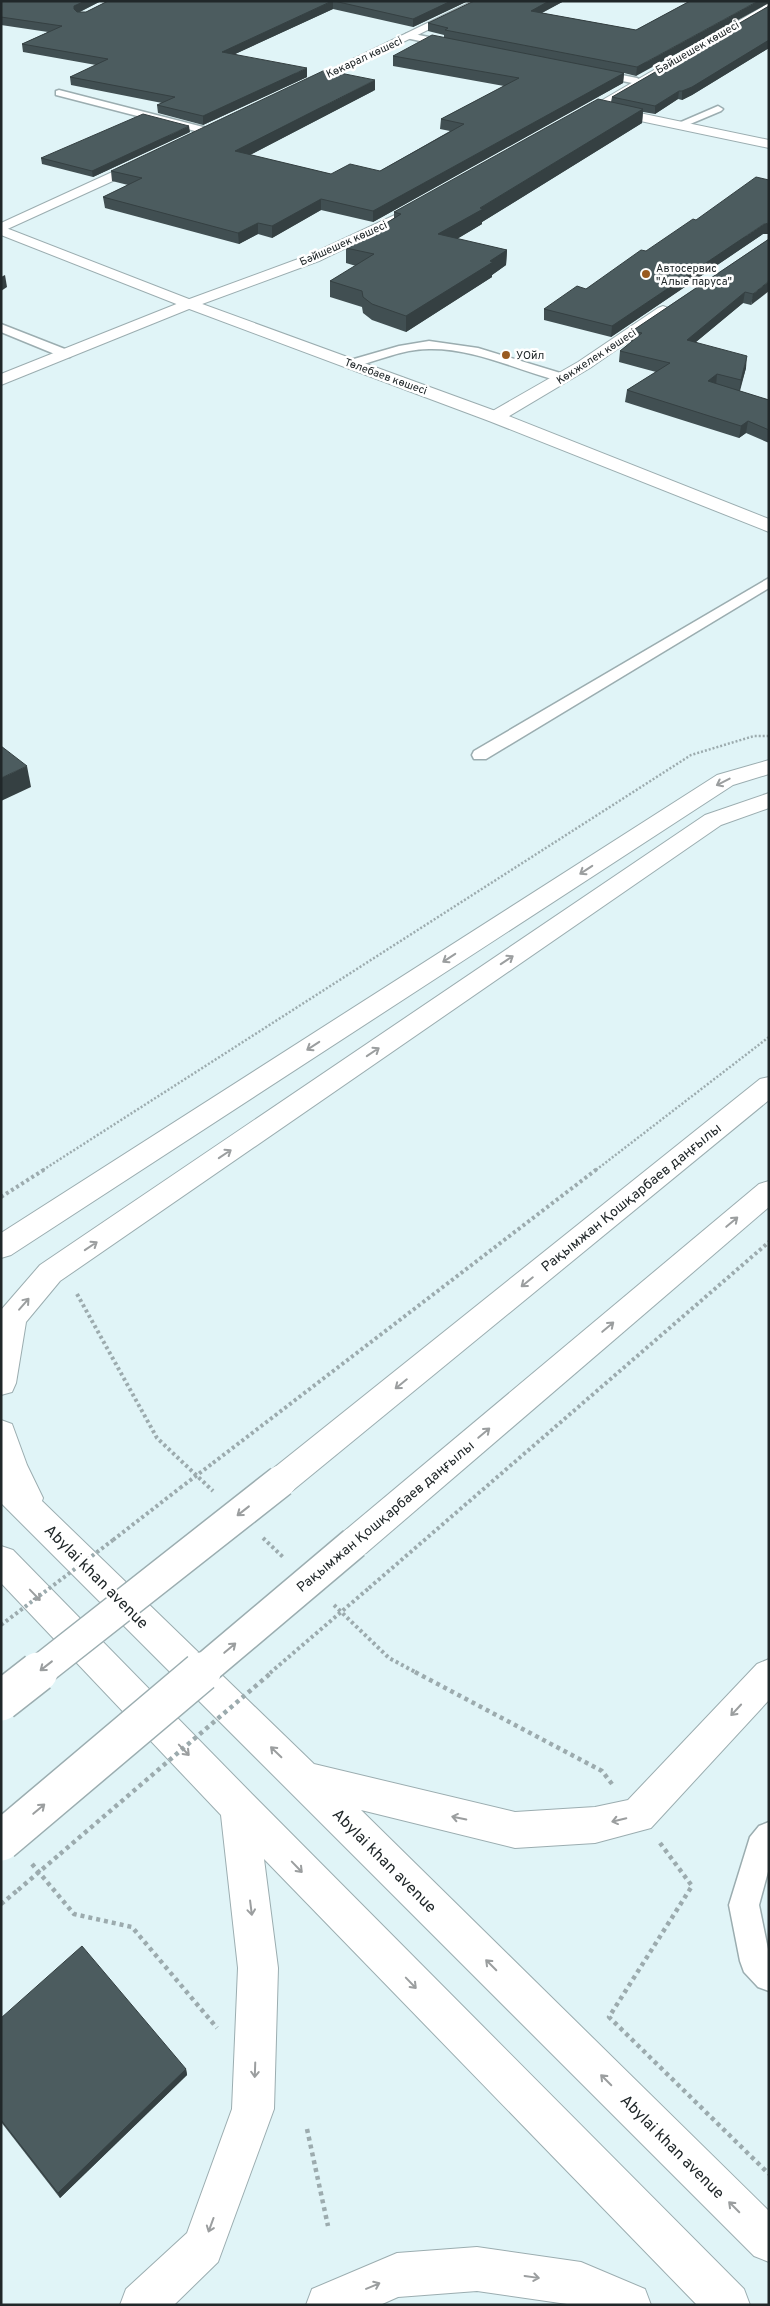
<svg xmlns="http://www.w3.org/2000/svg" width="770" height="2306" viewBox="0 0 770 2306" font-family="Overpass,sans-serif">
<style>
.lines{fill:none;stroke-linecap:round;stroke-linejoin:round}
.service-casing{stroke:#9badb0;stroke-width:3}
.minor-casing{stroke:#9badb0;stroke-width:2}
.tertiary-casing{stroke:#9badb0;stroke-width:2}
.secondary-casing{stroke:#9badb0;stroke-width:2}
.primary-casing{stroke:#9badb0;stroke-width:2}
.path-far2{stroke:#9cabae;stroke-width:2.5;stroke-dasharray:2 2;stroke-linecap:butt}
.path-far1{stroke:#9cabae;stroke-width:4;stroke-dasharray:3 3;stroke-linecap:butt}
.path{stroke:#9cabae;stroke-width:4.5;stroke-dasharray:4 4;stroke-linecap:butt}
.service{fill:#fff;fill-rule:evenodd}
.minor{fill:#fff;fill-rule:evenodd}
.tertiary{fill:#fff;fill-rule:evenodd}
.secondary{fill:#fff;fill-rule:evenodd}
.primary{fill:#fff;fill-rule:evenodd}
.secondary-bridge-far1-casing{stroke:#9badb0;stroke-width:34;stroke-linecap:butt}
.secondary-bridge-casing{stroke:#9badb0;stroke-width:42;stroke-linecap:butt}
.path-bridge-far1{stroke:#9cabae;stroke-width:4;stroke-dasharray:3 3;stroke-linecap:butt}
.path-bridge{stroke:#9cabae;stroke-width:4.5;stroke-dasharray:4 4;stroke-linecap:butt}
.secondary-bridge-far1{stroke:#fff;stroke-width:31}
.secondary-bridge{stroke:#fff;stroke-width:39}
.wall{fill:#414f52}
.shaded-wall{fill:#354042}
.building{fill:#4c5c5f;stroke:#354042}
.oneway{stroke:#9b9e9f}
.poi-dot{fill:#995a20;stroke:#fff;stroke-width:2}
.labels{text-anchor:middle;stroke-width:5;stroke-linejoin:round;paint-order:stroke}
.far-street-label{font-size:11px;fill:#202729;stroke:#fff}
.far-poi-label{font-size:11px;fill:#202729;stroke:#fff;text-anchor:start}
.street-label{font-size:14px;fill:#202729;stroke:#fff}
.near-street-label{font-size:16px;fill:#202729;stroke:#fff}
</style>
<rect width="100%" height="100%" fill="#e0f4f7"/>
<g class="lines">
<defs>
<g id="service">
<path d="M 409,33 L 453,42 L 458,45 L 453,48 L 406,38 L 406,34 Z"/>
<path d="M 596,70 L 637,78 L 642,81 L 637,84 L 593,75 L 593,71 Z"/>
<path d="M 59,90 L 211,129 L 212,131 L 207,134 L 56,95 L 56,91 Z"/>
<path d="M 718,106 L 723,109 L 721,111 L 683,127 L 679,128 L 674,125 Z"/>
<path d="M 1,324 L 70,351 L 72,354 L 70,357 L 62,357 L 1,332 Z"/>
<path d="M 429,341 L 478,348 L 567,375 L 569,378 L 563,382 C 519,371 475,348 429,349 C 402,349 377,361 351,368 L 345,364 L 347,361 L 399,346 Z"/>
<path d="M 769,578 L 769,588 L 486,759 L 474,759 L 472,755 L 474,751 Z"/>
<path d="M 769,1822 L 769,1868 L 759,1905 L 769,1954 L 769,1991 L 758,1987 L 744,1972 L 740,1961 L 729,1905 L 750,1837 L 759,1826 Z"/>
</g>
<g id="minor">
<path d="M 473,1 L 487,1 L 303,91 L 299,92 L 293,88 Z"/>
<path d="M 769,3 L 769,11 L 606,106 L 769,140 L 769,148 L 607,114 L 603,113 L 601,109 L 579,123 L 569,123 L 568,120 Z"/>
<path d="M 145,157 L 150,158 L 152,161 L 150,164 L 1,232 L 1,223 Z"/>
<path d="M 412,207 L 417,208 L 419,211 L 417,214 L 319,261 L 194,307 L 1,385 L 1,374 L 184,301 L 309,255 Z"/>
<path d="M 663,306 L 668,308 L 671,311 L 668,314 L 590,368 L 501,421 L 489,421 L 487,417 L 489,413 L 578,362 L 658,308 Z"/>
</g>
<path id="tertiary" d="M 1,226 L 194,301 L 501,413 L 769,519 L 769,532 L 489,421 L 184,307 L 1,235 Z"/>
<g id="secondary">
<path d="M 769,1077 L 769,1100 L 292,1491 L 281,1495 L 270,1491 L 265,1481 L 270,1471 L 760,1079 Z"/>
<path d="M 769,1181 L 769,1207 L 366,1553 L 354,1557 L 342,1553 L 337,1543 L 342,1533 L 759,1184 Z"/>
</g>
<g id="primary">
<path d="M 769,760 L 769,774 L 733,785 L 11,1255 L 1,1258 L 1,1233 L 717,775 Z"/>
<path d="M 769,793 L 769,808 L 721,825 L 60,1281 L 26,1322 L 16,1383 L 12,1392 L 1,1395 L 1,1310 L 40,1265 L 705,815 Z"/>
<path d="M 1,1420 L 12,1424 L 27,1465 L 43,1498 L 42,1501 L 314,1764 L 515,1812 L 595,1807 L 628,1800 L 757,1664 L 769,1659 L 769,1700 L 651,1828 L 595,1843 L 515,1848 L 361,1810 L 769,2211 L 769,2262 L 754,2256 L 1,1503 Z"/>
<path d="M 1,1546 L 13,1550 L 252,1794 L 744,2289 L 750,2305 L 697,2305 L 264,1859 L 278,1968 L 274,2109 L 218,2262 L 174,2305 L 120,2305 L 126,2289 L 187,2233 L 232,2109 L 238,1968 L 221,1815 L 1,1583 Z"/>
<path d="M 477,2247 L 581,2262 L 645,2289 L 651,2305 L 574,2305 L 477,2291 L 398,2297 L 380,2305 L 306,2305 L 312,2289 L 397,2253 Z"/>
</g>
</defs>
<use href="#service" class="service-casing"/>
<use href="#minor" class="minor-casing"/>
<use href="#tertiary" class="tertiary-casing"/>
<use href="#secondary" class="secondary-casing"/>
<use href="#primary" class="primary-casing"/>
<g class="path-far2">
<path d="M 43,1170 L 691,755 L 754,736 L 769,736"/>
<path d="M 596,1170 L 769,1037"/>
</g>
<g class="path-far1">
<path d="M 1,1197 L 45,1169"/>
<path d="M 77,1294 L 157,1438 L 213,1491"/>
<path d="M 213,1463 L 597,1169"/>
<path d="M 263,1538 L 284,1558"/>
<path d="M 113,1540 L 180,1488"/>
<path d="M 369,1588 L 769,1242"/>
<path d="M 334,1605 L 389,1658 L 417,1673"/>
</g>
<g class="path">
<path d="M 415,1672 L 602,1771 L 612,1784"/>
<path d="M 660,1843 L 692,1886 L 609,2017 L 769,2174"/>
<path d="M 60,1854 L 151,1776"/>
<path d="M 32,1864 L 74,1914 L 132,1927 L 217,2028"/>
<path d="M 1,1904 L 18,1890"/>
<path d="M 307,2129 L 328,2226"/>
</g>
<use href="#service" class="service"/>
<use href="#minor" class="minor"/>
<use href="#tertiary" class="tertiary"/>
<use href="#secondary" class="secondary"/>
<use href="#primary" class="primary"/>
<defs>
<g id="secondary-bridge-far1">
<path d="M 37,1673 L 281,1481"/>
<path d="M 200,1673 L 354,1543"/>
</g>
<g id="secondary-bridge">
<path d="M 1,1701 L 38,1672"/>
<path d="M 1,1841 L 201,1672"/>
</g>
</defs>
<use href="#secondary-bridge-far1" class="secondary-bridge-far1-casing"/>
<use href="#secondary-bridge" class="secondary-bridge-casing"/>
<g class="path-bridge-far1">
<path d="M 180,1488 L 213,1463"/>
<path d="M 1,1625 L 113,1540"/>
<path d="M 270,1673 L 369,1588"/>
</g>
<g class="path-bridge">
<path d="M 151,1776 L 272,1672"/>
<path d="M 18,1890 L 60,1854"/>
</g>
<use href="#secondary-bridge-far1" class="secondary-bridge-far1"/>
<use href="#secondary-bridge" class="secondary-bridge"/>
</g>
<g class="wall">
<path d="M 1,1 L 101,1 L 80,12 L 86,12 L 108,1 L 468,1 L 413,27 L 333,9 L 235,54 L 307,77 L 203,125 L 158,113 L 157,105 L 162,103 L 71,85 L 70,77 L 96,65 L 23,52 L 22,44 L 48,32 L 1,25 Z"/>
<path d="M 475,1 L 564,1 L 542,13 L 636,30 L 690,1 L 636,76 L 624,73 L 623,83 L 373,222 L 321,210 L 272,238 L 258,234 L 239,244 L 105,208 L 103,197 L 128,185 L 112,181 L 111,171 L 375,90 L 250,155 L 331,174 L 380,171 L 450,131 L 440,129 L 441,119 L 504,86 L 393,66 L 393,56 L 444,38 L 444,35 L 428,31 L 428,23 Z"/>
<path d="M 769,6 L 769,48 L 692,95 L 682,100 L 678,99 L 655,114 L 643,112 L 642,123 L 482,222 L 482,224 L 457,239 L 507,250 L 506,265 L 492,275 L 492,277 L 406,332 L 372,320 L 363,313 L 362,307 L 330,297 L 330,281 L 356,266 L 346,263 L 346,248 L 394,218 L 394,212 L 611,102 L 612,97 Z"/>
<path d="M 190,132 L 93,177 L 42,164 L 41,158 Z"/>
<path d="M 763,234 L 611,337 L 544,320 L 544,309 L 586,289 L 646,251 Z"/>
<path d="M 769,239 L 751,305 L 743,303 L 696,342 L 746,368 L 740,391 L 769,400 L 769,443 L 746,433 L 739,438 L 625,402 L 627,390 L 656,372 L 619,362 L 620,351 L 631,342 L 632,331 Z"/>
<path d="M 1,2018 L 186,2069 L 187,2075 L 60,2198 L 1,2122 Z"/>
</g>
<g class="shaded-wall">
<path d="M 85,1 L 101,1 L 75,14 L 74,9 L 74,6 Z"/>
<path d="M 333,1 L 333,9 L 222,60 L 222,52 Z"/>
<path d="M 451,1 L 468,1 L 413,27 L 413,19 Z"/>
<path d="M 549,1 L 564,1 L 530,19 L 531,11 Z"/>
<path d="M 758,1 L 769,1 L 769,3 L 636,76 L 637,67 Z"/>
<path d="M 769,40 L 769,48 L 692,95 L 682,100 L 682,91 Z"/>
<path d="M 307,68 L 307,77 L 203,125 L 203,116 Z"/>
<path d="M 624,73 L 623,83 L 373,222 L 373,211 Z"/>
<path d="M 375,80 L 375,90 L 236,162 L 235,151 Z"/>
<path d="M 679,91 L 678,99 L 655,114 L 655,106 Z"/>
<path d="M 643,109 L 642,123 L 482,222 L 482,224 L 438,250 L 438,234 Z"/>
<path d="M 189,126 L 190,132 L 93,177 L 92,171 Z"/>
<path d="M 321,199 L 321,210 L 272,238 L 272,226 Z"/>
<path d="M 258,223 L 258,234 L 239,244 L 238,233 Z"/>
<path d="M 769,223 L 769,234 L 763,234 L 611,337 L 612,326 L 764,224 Z"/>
<path d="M 507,250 L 506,265 L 492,275 L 492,277 L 406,332 L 406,316 Z"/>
<path d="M 5,275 L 7,287 L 1,291 L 1,277 Z"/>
<path d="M 769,281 L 769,291 L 751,305 L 753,294 Z"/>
<path d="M 745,292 L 743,303 L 685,351 L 687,340 Z"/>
<path d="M 747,356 L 746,368 L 739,392 L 741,380 Z"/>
<path d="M 717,374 L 716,386 L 708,381 Z"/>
<path d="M 748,421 L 746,433 L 739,438 L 741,426 Z"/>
<path d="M 27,766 L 31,787 L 1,801 L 1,778 Z"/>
<path d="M 186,2069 L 187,2075 L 60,2198 L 58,2193 Z"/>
</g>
<g class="building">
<path d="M 1,1 L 85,1 L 74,6 L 74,9 L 77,12 L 86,12 L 108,1 L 332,1 L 222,52 L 307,68 L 203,116 L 157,105 L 175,97 L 70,77 L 108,59 L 22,44 L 62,26 L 1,17 Z"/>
<path d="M 334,1 L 451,1 L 413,19 Z"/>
<path d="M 474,1 L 549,1 L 531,11 L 636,30 L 690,1 L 758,1 L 637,67 L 445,30 L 448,28 L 428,23 Z"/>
<path d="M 769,6 L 769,40 L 692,87 L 682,91 L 679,91 L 655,106 L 612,97 Z"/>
<path d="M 432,35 L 624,73 L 373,211 L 321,199 L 272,226 L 258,223 L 238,233 L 103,197 L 142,178 L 111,171 L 325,70 L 375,80 L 235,151 L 331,174 L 350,164 L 380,171 L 464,124 L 441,119 L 519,78 L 393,56 Z"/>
<path d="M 598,99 L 643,109 L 480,208 L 483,209 L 438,234 L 507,250 L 490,261 L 493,262 L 406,316 L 372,304 L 363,297 L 362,291 L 330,281 L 374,254 L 346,248 L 401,214 L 394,212 Z"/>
<path d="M 143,114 L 189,126 L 92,171 L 41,158 Z"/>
<path d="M 756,177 L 769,180 L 769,223 L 764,224 L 612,326 L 544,309 L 577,286 L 586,289 L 641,250 L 646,251 L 693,219 L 696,220 Z"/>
<path d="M 769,239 L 769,281 L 753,294 L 745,292 L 687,340 L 747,356 L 741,380 L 717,374 L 708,381 L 769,400 L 769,430 L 748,421 L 741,426 L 627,390 L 670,363 L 620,351 L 642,333 L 632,331 Z"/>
<path d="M 1,746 L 27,766 L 1,778 Z"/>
<path d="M 82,1946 L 186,2069 L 58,2193 L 1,2120 L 1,2018 Z"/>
</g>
<defs><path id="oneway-shaft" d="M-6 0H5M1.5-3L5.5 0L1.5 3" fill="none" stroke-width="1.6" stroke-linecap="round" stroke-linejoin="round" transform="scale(1.25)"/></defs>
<g class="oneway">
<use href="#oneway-shaft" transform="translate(723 782) rotate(153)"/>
<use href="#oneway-shaft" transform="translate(586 870) rotate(147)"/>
<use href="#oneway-shaft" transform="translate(449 958) rotate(147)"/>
<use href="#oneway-shaft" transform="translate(507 960) rotate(-34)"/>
<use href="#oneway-shaft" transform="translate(313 1046) rotate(147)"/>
<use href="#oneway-shaft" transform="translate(373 1052) rotate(-34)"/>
<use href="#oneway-shaft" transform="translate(225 1154) rotate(-34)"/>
<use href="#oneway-shaft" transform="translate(732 1222) rotate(-40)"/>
<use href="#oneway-shaft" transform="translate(91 1246) rotate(-34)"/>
<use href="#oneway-shaft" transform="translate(527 1282) rotate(141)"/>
<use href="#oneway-shaft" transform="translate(24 1304) rotate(-49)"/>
<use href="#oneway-shaft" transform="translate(608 1327) rotate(-40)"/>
<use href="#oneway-shaft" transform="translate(401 1384) rotate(141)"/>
<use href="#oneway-shaft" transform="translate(484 1433) rotate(-40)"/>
<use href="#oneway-shaft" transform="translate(243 1511) rotate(142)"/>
<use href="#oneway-shaft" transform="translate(35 1595) rotate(46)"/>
<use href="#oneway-shaft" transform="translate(230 1648) rotate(-40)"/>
<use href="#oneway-shaft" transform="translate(46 1666) rotate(142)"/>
<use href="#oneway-shaft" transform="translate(736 1710) rotate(133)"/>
<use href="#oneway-shaft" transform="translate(184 1750) rotate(46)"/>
<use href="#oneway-shaft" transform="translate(276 1752) rotate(-136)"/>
<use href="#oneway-shaft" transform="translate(39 1809) rotate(-40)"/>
<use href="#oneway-shaft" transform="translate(459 1818) rotate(-168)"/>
<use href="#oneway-shaft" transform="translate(619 1820) rotate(167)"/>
<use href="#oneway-shaft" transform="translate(297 1867) rotate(46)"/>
<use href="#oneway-shaft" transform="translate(251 1908) rotate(83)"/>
<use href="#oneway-shaft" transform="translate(491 1965) rotate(-135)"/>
<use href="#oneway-shaft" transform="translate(411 1983) rotate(46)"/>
<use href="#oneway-shaft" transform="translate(255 2070) rotate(92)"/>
<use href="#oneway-shaft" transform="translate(606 2080) rotate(-135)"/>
<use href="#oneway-shaft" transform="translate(734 2207) rotate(-135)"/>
<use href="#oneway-shaft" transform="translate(211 2225) rotate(110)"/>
<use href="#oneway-shaft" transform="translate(532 2277) rotate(8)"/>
<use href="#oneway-shaft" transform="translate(373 2286) rotate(-23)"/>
</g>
<g class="poi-dot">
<circle cx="646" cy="274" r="5"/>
<circle cx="506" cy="355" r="5"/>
</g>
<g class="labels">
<g class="far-street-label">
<text transform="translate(697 47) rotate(-30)" y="4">Бәйшешек көшесі</text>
<text transform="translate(364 57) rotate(-25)" y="4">Көкарал көшесі</text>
<text transform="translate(343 243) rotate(-24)" y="4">Бәйшешек көшесі</text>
<text transform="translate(596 356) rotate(-33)" y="4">Көкжелек көшесі</text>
<text transform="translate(386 376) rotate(20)" y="4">Төлебаев көшесі</text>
</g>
<g class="far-poi-label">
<text x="656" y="272">Автосервис<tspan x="656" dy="13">"Алые паруса"</tspan></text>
<text x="516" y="359">УОйл</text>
</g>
<g class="street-label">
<text transform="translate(631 1197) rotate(-39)" y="5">Рақымжан Қошқарбаев даңғылы</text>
<text transform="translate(385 1516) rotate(-40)" y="5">Рақымжан Қошқарбаев даңғылы</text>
</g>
<g class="near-street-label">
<text transform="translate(97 1576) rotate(45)" y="6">Abylai khan avenue</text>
<text transform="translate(385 1860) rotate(45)" y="6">Abylai khan avenue</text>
<text transform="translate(673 2146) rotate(45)" y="6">Abylai khan avenue</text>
</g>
</g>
<rect width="770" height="2306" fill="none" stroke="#202729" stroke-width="5"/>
</svg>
